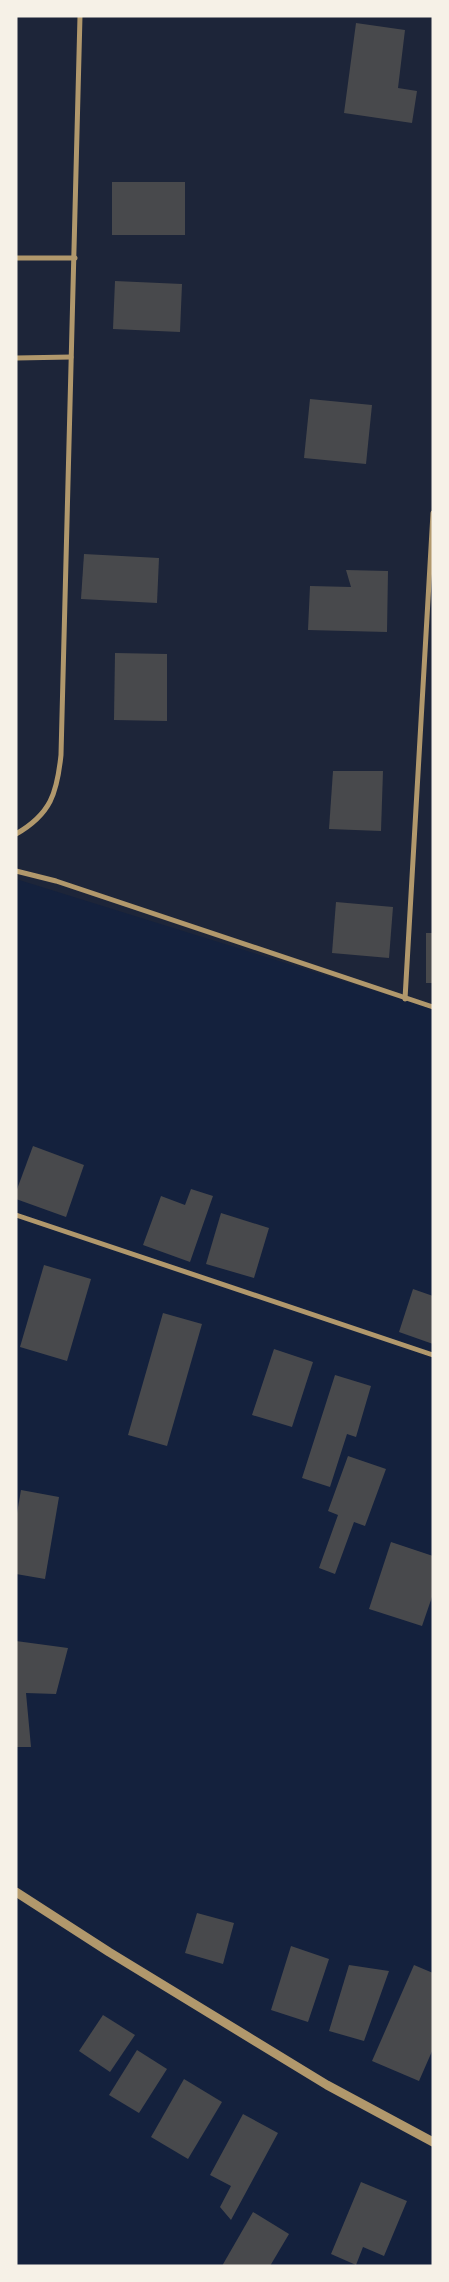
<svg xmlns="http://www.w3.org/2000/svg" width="449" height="2282" viewBox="0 0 449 2282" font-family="'Alegreya Sans',sans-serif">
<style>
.green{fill:#1d2539}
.building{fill:#48494c}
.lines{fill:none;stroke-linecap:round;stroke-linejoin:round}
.minor{stroke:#b1986c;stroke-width:5}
.tertiary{stroke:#b1986c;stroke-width:9}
</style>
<rect width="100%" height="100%" fill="#14213d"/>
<path class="green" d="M 16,16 L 433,16 L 433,1009 L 16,879 Z"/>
<g class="building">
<path d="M 356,23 L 405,30 L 398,88 L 417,91 L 412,123 L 344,113 Z"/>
<rect x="112" y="182" width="73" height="53"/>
<path d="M 115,281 L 182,284 L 180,332 L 113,329 Z"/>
<path d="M 310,399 L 372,405 L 366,464 L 304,458 Z"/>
<path d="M 84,554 L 159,558 L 157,603 L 81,599 Z"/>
<path d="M 346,570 L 388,571 L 387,632 L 308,630 L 310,586 L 351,587 Z"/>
<path d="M 115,653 L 167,654 L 167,721 L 114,720 Z"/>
<path d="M 333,771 L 383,771 L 381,831 L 329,829 Z"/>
<path d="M 336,902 L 393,907 L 389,958 L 332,953 Z"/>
<rect x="426" y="933" width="7" height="50"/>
<path d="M 33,1146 L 84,1165 L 66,1217 L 16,1199 L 16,1192 Z"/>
<path d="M 191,1189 L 213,1196 L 190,1262 L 143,1245 L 161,1196 L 185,1205 Z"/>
<path d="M 221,1213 L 269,1228 L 254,1278 L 206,1264 Z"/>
<path d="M 44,1265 L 91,1279 L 67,1361 L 20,1347 Z"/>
<path d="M 413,1289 L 433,1296 L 433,1344 L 399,1332 Z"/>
<path d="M 163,1313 L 202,1324 L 167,1446 L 128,1435 Z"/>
<path d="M 274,1349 L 313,1362 L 292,1427 L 252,1415 Z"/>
<path d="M 335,1375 L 371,1386 L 356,1437 L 347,1434 L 330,1487 L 302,1478 Z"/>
<path d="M 348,1456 L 386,1469 L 365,1526 L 354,1522 L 335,1574 L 319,1568 L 338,1515 L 328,1511 Z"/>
<path d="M 21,1490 L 59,1497 L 45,1579 L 16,1574 L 16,1519 Z"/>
<path d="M 391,1542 L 433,1556 L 433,1594 L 422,1626 L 369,1609 Z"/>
<path d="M 16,1641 L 68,1648 L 56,1694 L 26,1693 L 31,1747 L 16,1747 Z"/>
<path d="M 197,1913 L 234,1923 L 223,1964 L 185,1953 Z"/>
<path d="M 291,1946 L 329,1959 L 308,2022 L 271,2010 Z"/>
<path d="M 349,1965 L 389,1971 L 364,2041 L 329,2031 Z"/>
<path d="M 414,1965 L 433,1973 L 433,2049 L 419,2081 L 372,2061 Z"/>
<path d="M 103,2015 L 135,2035 L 110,2072 L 79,2051 Z"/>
<path d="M 137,2050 L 167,2069 L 139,2113 L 109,2095 Z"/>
<path d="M 184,2079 L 222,2102 L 188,2159 L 151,2137 Z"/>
<path d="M 243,2114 L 278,2133 L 231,2220 L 220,2207 L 231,2186 L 210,2175 Z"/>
<path d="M 361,2182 L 407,2201 L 384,2256 L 363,2247 L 356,2265 L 331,2254 Z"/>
<path d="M 253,2212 L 289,2234 L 270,2266 L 222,2266 Z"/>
</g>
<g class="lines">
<g class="minor">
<path d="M 16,258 L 75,258"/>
<path d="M 16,358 L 71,357"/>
<path d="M 16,834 C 51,814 57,793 61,755 L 80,16"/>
<path d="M 16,871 L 56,881 L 433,1007"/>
<path d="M 405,999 L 433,513"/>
<path d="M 16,1215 L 433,1355"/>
</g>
<path class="tertiary" d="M 16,1892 L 109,1952 L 327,2085 L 433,2142"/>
</g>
<rect width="449" height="2282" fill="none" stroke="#f6f1e7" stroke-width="35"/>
</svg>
